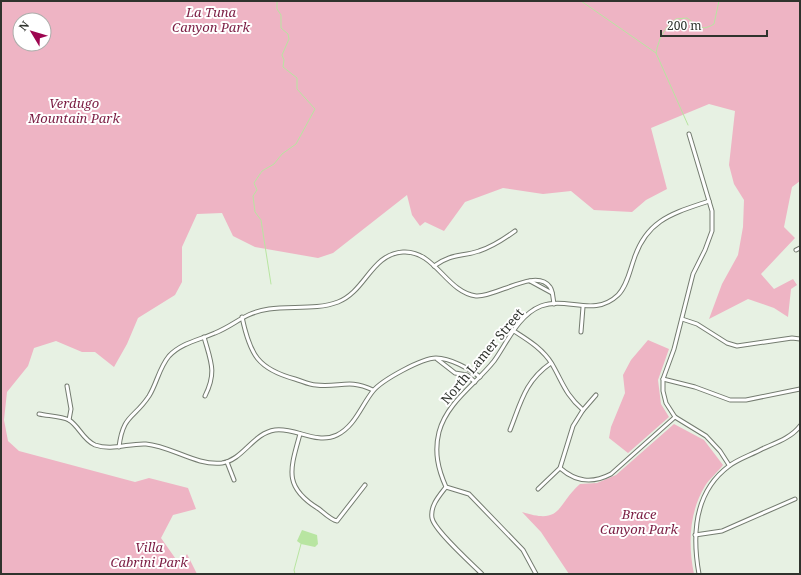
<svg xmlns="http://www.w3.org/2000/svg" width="801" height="575" viewBox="0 0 801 575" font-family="'Noto Serif',serif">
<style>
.green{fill:#eeb4c4;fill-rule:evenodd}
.water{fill:#b8e5a1}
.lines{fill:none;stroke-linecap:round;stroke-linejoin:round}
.stream{stroke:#b8e5a1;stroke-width:1}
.street-casing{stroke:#747c70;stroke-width:5}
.street{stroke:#fff;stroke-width:3}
.labels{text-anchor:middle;stroke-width:4;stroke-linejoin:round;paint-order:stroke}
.park-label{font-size:13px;font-style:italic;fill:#7b1d43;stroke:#fff}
.street-label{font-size:13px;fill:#2f332d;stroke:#fff}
</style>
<rect width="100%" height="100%" fill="#e7f1e3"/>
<g class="green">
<path d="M 1,1 L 800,1 L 800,181 L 792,187 L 784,227 L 795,238 L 761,274 L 774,289 L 793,279 L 797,285 L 791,289 L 788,317 L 774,308 L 748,299 L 709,319 L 722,284 L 738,255 L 743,227 L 744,200 L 734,184 L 729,165 L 735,111 L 709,104 L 651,128 L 667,189 L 646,200 L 632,212 L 594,210 L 571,191 L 543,194 L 503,188 L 465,202 L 444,231 L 425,222 L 420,226 L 412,215 L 407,195 L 333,253 L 318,258 L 255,247 L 233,236 L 222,213 L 197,214 L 182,247 L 182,282 L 175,295 L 138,318 L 127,344 L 114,367 L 95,352 L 82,352 L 56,341 L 34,348 L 28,366 L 7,392 L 4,420 L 8,441 L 19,451 L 135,482 L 149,478 L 188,488 L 196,509 L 173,515 L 161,538 L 180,565 L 187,554 L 197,574 L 1,574 ZM 20,20 L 44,20 L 44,44 L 20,44 Z"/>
<path d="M 648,340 L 669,349 L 658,380 L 661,404 L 669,417 L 628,453 L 609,438 L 611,427 L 625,393 L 623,375 L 631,360 Z"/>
<path d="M 674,424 L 704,440 L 723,465 C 718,472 710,478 705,486 C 689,512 688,545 694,574 L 569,574 L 541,532 L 522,512 C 563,525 556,505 580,484 L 597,483 L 616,475 Z"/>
</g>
<path class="water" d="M 302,530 L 317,535 L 318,544 L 315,547 L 301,544 L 297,541 Z"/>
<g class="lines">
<g class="stream">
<path d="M 581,1 L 656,53"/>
<path d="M 688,125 L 656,53 C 659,38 664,28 676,19 L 687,18 C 699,26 701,32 714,24 L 719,1"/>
<path d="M 271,284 L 261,220 L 255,212 L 253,196 L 257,190 L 254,183 L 262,171 L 274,164 L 282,154 L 296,144 L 315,109 L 297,89 L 297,78 L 283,67 L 284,60 L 282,55 L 289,39 L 288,34 L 281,28 L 281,15 L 277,9 L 277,1"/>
<path d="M 295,574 L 294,570 L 301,544"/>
</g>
<defs>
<g id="street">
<path d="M 689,134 L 712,211 L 712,231 L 705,250 L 693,274 L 674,349 L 663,379 L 663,391 L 666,403 L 675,417 L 706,436 L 720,451 L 729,465"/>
<path d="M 796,250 L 800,248"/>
<path d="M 434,266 C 452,253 461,257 479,251 C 492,247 504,239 515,231"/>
<path d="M 530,281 L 552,293"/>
<path d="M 242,317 C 250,355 258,369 295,379 C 302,381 309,385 316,385 C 340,388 348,378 373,390"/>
<path d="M 682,319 L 697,324 L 727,343 L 737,346 L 792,338 L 800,339"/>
<path d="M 514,331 C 528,340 543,349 552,364 C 563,383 565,394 583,410"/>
<path d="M 581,332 L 583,307"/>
<path d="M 204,337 C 211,362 217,372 205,396"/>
<path d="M 437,359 L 455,373 L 467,375 L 475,382"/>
<path d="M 663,379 L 695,387 L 730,400 L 746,400 L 800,389"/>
<path d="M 67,386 L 71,409 L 69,420"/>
<path d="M 39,414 C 48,416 61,416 69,420 C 79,426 83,440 95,445 C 112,451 129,443 146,444 C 171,446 196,466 222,463 C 243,460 253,433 275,430 C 295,427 316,445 337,435 C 355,426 361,406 373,391 C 382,380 422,358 436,358 C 450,358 470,369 480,377"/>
<path d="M 510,430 C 521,402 525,381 551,363"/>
<path d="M 300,434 C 290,470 283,487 319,509 C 324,513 331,520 337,521 L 365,485"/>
<path d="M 119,447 C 123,414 134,419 149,396 C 157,383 159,368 169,356 C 181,343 199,340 215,333 C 237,324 243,313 269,309 C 292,306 317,310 338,302 C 366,291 371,254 403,252 C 435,250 446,292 476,296 C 495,298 536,267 550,287 C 553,291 553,299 554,304"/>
<path d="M 227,462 L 234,480"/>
<path d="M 560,468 C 576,482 592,484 611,474 L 675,417"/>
<path d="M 446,487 C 439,496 430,506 432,518 C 434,530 472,564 482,574"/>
<path d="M 538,489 L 560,468 L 573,426 L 583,410 L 596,395"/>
<path d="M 695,535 L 722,531 L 795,499"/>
<path d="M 536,574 L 523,550 L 469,494 L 446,487 C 438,469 434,452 439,432 C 447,402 476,384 494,361 C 507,343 518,315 541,306 C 567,296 594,318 618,295 C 627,286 630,270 634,259 C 647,219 674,213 709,201"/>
<path d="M 699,574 C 692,535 694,492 729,466 C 738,459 751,455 762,449 C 775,443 791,438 800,426"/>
</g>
</defs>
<use href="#street" class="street-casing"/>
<use href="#street" class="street"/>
</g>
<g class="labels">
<g class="park-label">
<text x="211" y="17">La Tuna<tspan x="211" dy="15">Canyon Park</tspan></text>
<text x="74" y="108">Verdugo<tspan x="74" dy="15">Mountain Park</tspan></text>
<text x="639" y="519">Brace<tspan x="639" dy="15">Canyon Park</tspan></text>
<text x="149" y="552">Villa<tspan x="149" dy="15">Cabrini Park</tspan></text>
</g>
<g class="street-label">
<text transform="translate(482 356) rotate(-50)" y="5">North Lamer Street</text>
</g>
</g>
<rect width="801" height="575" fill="none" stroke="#2f332d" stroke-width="4"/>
<g transform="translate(32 32) rotate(308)"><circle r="19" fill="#ffffff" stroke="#acadab"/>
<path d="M0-3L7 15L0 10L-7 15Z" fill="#9d0550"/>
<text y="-6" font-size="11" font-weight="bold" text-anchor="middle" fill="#2f332d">N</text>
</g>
<path d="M661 30v6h106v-6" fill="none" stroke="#2f332d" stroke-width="2"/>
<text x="667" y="30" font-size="12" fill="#2f332d" stroke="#ffffff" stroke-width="3" paint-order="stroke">200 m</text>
</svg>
